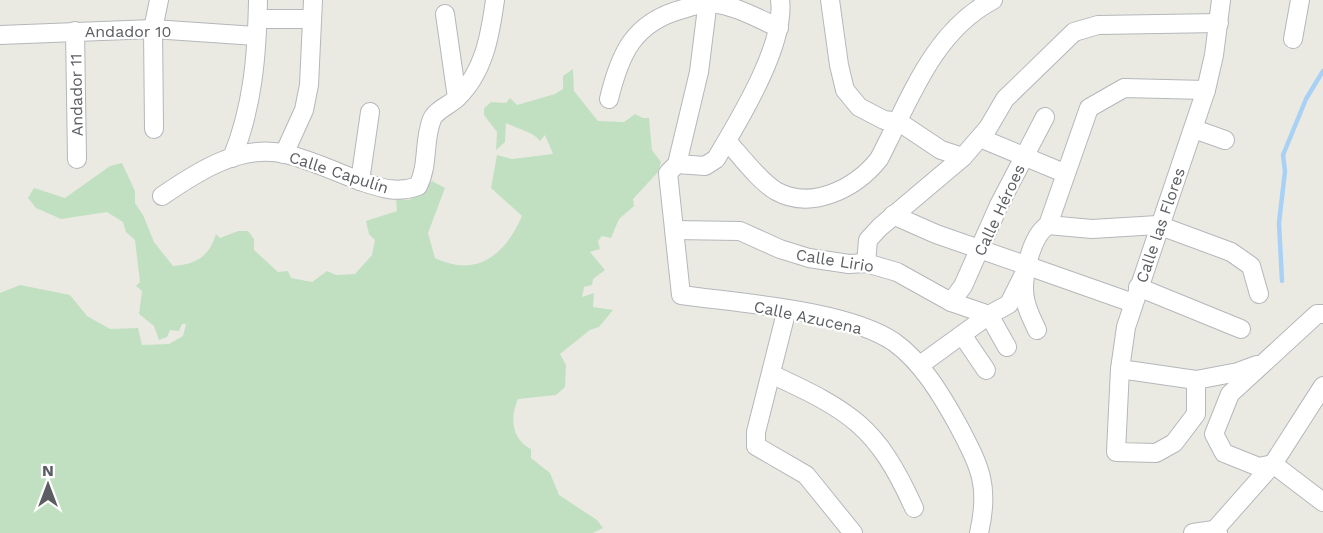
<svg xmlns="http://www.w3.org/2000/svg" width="1323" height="533" viewBox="0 0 1323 533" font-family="'Work Sans',sans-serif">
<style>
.green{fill:#c1e0c2}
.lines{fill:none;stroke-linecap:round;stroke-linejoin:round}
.stream{stroke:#a9d1f5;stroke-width:4.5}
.minor-casing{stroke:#b4b7bb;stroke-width:20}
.minor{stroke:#fff;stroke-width:18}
.labels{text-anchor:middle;stroke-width:4.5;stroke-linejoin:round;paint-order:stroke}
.street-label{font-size:16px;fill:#5a5d61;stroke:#fff}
</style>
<rect width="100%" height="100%" fill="#ebeae2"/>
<path class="green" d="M 573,69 L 574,91 L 598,121 L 624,122 L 635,114 L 643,118 L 649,118 L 652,150 L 661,162 L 658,172 L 633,199 L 634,206 L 619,219 L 611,238 L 602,236 L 598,241 L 600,249 L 590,252 L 605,270 L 593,279 L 592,285 L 584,287 L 582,297 L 594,293 L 593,307 L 613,310 L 599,327 L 590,330 L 560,354 L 566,365 L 565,387 L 556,395 L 518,399 C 510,417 511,439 531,449 L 531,458 L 550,473 L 559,495 L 597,520 L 603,528 L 593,533 L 0,533 L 0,293 L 20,285 L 70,295 L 87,316 L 110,329 L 138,328 L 142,345 L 169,344 L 183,336 L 186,324 L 182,324 L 179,331 L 170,330 L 167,337 L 159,340 L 154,326 L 139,314 L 142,291 L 136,286 L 140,282 L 135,240 L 126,232 L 123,222 L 107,212 L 61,219 L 36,208 L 28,198 L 34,188 L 65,198 L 110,166 L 122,163 L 135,191 L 135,203 L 143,215 L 154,242 L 173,266 C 196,264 209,257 216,234 L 220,238 L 238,231 L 248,231 L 254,239 L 254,250 L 278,272 L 288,271 L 291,278 L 312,282 L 327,271 L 336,275 L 355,274 L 372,255 L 375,240 L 369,234 L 366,221 L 397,211 L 396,199 L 409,200 L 432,181 L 445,188 L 428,233 L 435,258 C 477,278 505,255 522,216 L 491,188 L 497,155 L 512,159 L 553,154 L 545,135 L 540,141 C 532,131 517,129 506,123 L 505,142 L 496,150 L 497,132 L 484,115 L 484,108 L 491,102 L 506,103 L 510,98 L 517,105 L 555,94 L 563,89 L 563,76 Z"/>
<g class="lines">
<path class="stream" d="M 1282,281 L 1279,223 L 1285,171 L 1283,155 L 1306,99 L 1323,71"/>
<defs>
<g id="minor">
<path d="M 708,0 L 699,72 L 677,164 L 668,173 L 681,295 C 739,303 847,310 894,342 C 922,362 942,396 958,425 C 980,467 990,485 979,533"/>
<path d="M 830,0 L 839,65 L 845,90 L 859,107 L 884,120 L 899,122 L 941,150 L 963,157"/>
<path d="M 445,14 L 457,98"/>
<path d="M 258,19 L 312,19"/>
<path d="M 75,31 L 77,159"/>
<path d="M 0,35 L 153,29 L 256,36"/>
<path d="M 1293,39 L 1300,0"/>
<path d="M 609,99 C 620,53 634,22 683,9 C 691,7 702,2 710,3 C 735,5 757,18 779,28"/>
<path d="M 154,129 L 153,29 L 159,0"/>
<path d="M 1194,129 L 1225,140"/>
<path d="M 980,138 L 1064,173"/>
<path d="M 727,141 C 740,155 759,181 776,191 C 812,211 856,188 879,159 C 909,102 932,32 993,0"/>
<path d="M 284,154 L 304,110 L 309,85 L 313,0"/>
<path d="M 232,158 C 253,107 257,54 258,0"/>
<path d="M 677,164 L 705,166 L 716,159 C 739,120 786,44 780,0"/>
<path d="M 360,181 L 370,112"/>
<path d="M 162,196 C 197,172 241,143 286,154 C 311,160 336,172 360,181 C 381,188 397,194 418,186 C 429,165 423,141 432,119 C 436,110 450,105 457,98 C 484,72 490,36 495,0"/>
<path d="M 893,215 L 936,234 L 1028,266"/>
<path d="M 1048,225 L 1092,229 L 1158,225 L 1231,252 L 1251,266 L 1259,294"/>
<path d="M 674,230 L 740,231 L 780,249 L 809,258 L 849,264 L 866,263 L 897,272 L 951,302 L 989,315 L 1007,347"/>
<path d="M 866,263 L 868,240 L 880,227 L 963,157 L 988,128 L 1005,99 L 1074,32 L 1098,25 L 1219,23"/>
<path d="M 1138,287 L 1241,329"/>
<path d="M 951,302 L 963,286 L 999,205 L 1045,117"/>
<path d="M 787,309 L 756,432 L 756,446 L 806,475 L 853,533"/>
<path d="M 1323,314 L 1317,314 L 1230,394 L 1214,434 L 1224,453 L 1259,467 L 1273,464 L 1323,502"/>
<path d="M 1037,330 C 1033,321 1028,312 1026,303 C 1020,283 1030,237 1048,225 L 1089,108 L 1124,88 L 1206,90"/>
<path d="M 963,336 L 986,370"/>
<path d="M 920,365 L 989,315 L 1009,304 L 1028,266 L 1133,303"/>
<path d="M 1120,369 L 1196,380 L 1238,372 L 1257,365"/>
<path d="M 771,374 C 851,411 877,426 914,508"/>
<path d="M 1196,380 L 1196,414 L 1174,443 L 1156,453 L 1116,452 L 1120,369 L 1126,327 L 1206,90 L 1214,55 L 1221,0"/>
<path d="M 1193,533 L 1214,530 L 1218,533"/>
<path d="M 1212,533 L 1273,464 L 1323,386"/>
</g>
</defs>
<use href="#minor" class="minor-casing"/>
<use href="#minor" class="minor"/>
</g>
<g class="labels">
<g class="street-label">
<text x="128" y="37">Andador 10</text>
<text transform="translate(76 95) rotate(-91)" y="6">Andador 11</text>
<text transform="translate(339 172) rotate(18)" y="6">Calle Capulín</text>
<text transform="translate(999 210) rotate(-65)" y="6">Calle Héroes</text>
<text transform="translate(1160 225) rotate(-71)" y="6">Calle las Flores</text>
<text transform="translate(835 260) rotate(9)" y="6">Calle Lirio</text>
<text transform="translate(808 317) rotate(12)" y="6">Calle Azucena</text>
</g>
</g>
<g transform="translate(48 485)" stroke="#ffffff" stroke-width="4.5" paint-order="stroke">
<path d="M0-4.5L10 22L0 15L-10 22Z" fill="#5a5d61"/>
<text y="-9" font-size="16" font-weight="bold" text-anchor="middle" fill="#5a5d61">N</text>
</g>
</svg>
